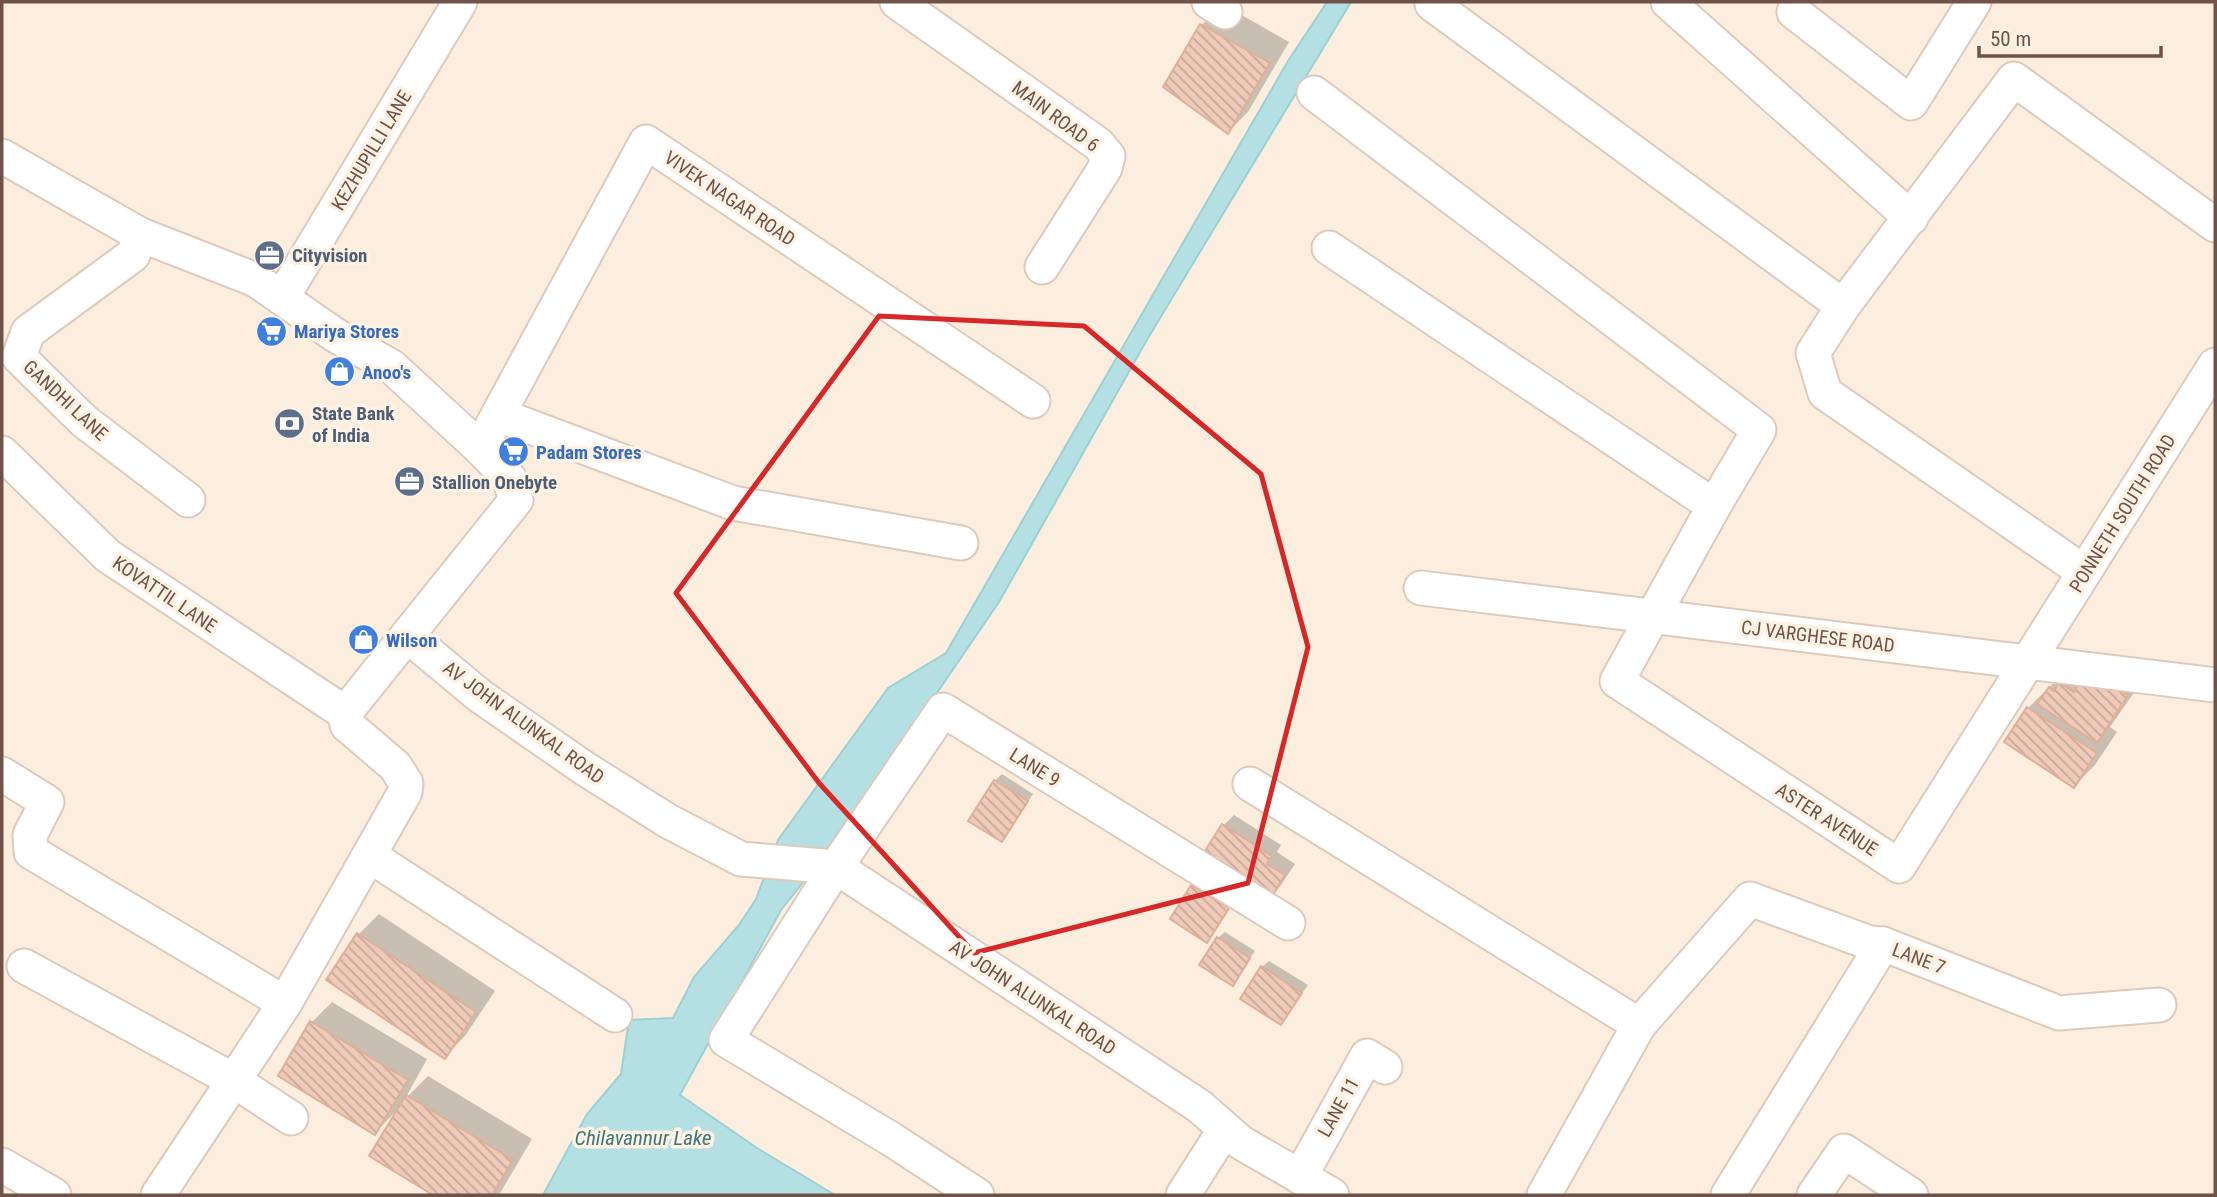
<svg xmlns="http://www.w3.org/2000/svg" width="2217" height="1197" viewBox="0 0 2217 1197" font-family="'Roboto Condensed',sans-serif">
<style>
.water{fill:#b5e0e3;stroke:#9cd0d4;stroke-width:2}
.shadow{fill:#0003}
.building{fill:url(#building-back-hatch);stroke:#e1af99;stroke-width:2}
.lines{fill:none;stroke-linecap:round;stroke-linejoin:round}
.minor-casing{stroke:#decabc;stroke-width:37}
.minor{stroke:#fff;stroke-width:33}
.marked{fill:none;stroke:#d62828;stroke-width:5;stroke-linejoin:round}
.labels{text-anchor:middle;stroke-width:7;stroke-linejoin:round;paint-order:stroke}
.street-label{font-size:19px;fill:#705348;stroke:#fef2e5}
.service-label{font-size:19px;font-weight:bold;fill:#4e5e75;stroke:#fef2e5;text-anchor:start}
.shop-label{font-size:19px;font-weight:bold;fill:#366cbe;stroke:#fef2e5;text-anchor:start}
.water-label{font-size:21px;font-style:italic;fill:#40777c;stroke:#fef2e5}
</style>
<defs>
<pattern id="building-back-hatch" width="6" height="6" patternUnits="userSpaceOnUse" patternTransform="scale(1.75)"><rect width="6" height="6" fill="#efcab8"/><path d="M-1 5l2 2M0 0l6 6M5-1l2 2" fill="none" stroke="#c6a798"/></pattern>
</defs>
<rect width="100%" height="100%" fill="#fbeedf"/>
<path class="water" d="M 1327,2 L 1351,2 L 1148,338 L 999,602 L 833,845 L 781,910 L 680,1095 L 760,1150 L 835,1195 L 543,1195 L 587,1114 L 621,1074 L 629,1020 L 673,1018 L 694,977 L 739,925 L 756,899 L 778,840 L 888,688 L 946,653 L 1288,61 Z"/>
<g class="shadow">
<path d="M 1222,4 L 1289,42 L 1248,112 L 1228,132 L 1165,87 L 1202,25 Z"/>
<path d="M 2070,667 L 2147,674 L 2110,727 L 2117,732 L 2095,765 L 2074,786 L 2028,708 Z"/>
<path d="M 1002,774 L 1033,794 L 1008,833 L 1002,840 L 995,781 Z"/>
<path d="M 1234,815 L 1281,845 L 1277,852 L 1295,864 L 1281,885 L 1271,896 L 1224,825 Z"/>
<path d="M 1200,879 L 1234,901 L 1207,940 L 1173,918 Z"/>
<path d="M 379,914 L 495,991 L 465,1036 L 445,1056 L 359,934 Z"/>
<path d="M 1225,932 L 1255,951 L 1232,983 L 1218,938 Z"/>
<path d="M 1269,961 L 1308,985 L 1281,1023 L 1262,967 Z"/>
<path d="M 332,1002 L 427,1059 L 405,1099 L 428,1076 L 532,1139 L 499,1195 L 437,1195 L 371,1156 L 397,1110 L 375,1133 L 312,1022 Z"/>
</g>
<g class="building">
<path d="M 1200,24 L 1270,63 L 1228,134 L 1163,87 Z"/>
<path d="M 2093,680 L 2107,681 L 2128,695 L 2097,743 L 2037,704 L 2049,687 L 2054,691 L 2059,682 L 2074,692 L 2080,682 L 2089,687 Z"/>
<path d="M 2027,707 L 2097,753 L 2074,788 L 2004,742 Z"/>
<path d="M 994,780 L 1028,801 L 1002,842 L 968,821 Z"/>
<path d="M 1222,824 L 1272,856 L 1267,864 L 1285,875 L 1271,898 L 1203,854 Z"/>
<path d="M 1191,885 L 1229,908 L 1207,943 L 1170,919 Z"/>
<path d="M 357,933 L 476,1012 L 445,1059 L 326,980 Z"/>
<path d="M 1217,937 L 1250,958 L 1233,986 L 1199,965 Z"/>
<path d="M 1261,966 L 1302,993 L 1281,1025 L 1240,999 Z"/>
<path d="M 310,1021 L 408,1080 L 375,1135 L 278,1076 Z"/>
<path d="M 406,1095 L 513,1160 L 492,1195 L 433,1195 L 369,1156 Z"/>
</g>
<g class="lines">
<defs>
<g id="minor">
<path d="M 897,2 L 1098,144 L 1108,156 L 1105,168 L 1042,267"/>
<path d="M 1209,2 L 1225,12"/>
<path d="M 1668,2 L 1911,218"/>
<path d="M 1432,4 L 1843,306"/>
<path d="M 1794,12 L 1911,103 L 1974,2"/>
<path d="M 1314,93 L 1759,430 L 1714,506 L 1617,681 L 1899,866 L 2215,365"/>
<path d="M 2,156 L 141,235 L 256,280 L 335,335 L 392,367 L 480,448 L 509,478 L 516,500 L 345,713 L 347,725 L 395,766 L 406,783 L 405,792 L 285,1003 L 31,852 L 30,835 L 47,802 L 2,774"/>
<path d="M 141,235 L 133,255 L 28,332 L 19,357 L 84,421 L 188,500"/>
<path d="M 1329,248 L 1714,506"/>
<path d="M 282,298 L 460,2"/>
<path d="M 499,415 L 733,503 L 961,543"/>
<path d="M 480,448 L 646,142 L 1033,401"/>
<path d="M 2,453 L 108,556 L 345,713"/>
<path d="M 2084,572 L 1825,393 L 1813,353 L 1843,306 L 2014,79 L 2215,225"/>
<path d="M 1421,588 L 2215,685"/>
<path d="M 408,636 L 480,696 L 584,768 L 668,821 L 741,859 L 836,867 L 1199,1106 L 1240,1142 L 1332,1195"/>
<path d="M 1250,784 L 1639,1025 L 1544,1195"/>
<path d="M 370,856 L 615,1015"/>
<path d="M 24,966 L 233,1080 L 291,1118"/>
<path d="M 1639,1025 L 1750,899 L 1870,943 L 1883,944"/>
<path d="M 2,1165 L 54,1195"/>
<path d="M 1300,1177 L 1367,1056 L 1385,1067"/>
<path d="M 158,1195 L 285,1003"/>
<path d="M 977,1195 L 891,1139 L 726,1040 L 836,867 L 943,710 L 1288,923"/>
<path d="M 1183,1195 L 1225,1129"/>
<path d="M 1728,1195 L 1883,944 L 2059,1013 L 2159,1005"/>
<path d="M 1814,1195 L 1844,1151 L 1911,1195"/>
</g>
</defs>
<use href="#minor" class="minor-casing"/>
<use href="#minor" class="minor"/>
</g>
<path class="marked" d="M 879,316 L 1084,326 L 1261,474 L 1308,647 L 1248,883 L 974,953 L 819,783 L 676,593 Z"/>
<defs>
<symbol id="office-disc" viewBox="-11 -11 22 22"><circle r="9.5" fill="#5c6f8a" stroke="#fef2e5"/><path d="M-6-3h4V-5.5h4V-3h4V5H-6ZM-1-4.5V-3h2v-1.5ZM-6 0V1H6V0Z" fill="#fff"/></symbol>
<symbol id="supermarket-disc" viewBox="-11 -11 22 22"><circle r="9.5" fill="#3f7fe0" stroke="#fef2e5"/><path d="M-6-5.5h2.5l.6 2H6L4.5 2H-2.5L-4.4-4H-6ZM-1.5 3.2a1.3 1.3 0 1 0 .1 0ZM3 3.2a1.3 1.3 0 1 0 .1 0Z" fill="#fff"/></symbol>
<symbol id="shop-disc" viewBox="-11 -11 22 22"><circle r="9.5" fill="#3f7fe0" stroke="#fef2e5"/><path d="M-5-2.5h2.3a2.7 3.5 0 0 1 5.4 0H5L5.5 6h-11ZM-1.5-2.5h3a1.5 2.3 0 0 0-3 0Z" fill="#fff"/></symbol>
<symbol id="bank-disc" viewBox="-11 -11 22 22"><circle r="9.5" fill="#5c6f8a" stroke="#fef2e5"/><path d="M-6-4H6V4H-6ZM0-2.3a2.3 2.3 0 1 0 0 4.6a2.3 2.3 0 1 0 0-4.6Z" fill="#fff"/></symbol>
</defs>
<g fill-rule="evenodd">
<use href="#office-disc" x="252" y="238" width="35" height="35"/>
<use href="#supermarket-disc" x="254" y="314" width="35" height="35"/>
<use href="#shop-disc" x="322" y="354" width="35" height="35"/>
<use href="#bank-disc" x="272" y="406" width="35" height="35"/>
<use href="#supermarket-disc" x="496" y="434" width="35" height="35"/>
<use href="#office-disc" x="392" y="464" width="35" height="35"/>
<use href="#shop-disc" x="346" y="622" width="35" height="35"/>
</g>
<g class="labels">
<g class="street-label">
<text transform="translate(1056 116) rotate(37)" y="7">MAIN ROAD 6</text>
<text transform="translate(371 150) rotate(-59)" y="7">KEZHUPILLI LANE</text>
<text transform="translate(730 198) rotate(34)" y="7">VIVEK NAGAR ROAD</text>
<text transform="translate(66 400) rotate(43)" y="7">GANDHI LANE</text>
<text transform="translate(2122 513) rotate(-58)" y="7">PONNETH SOUTH ROAD</text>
<text transform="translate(165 594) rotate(34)" y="7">KOVATTIL LANE</text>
<text transform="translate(1818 636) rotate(7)" y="7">CJ VARGHESE ROAD</text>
<text transform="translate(524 722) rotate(36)" y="7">AV JOHN ALUNKAL ROAD</text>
<text transform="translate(1035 767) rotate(32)" y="7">LANE 9</text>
<text transform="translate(1827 819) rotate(33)" y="7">ASTER AVENUE</text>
<text transform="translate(1919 958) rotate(21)" y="7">LANE 7</text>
<text transform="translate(1033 997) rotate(33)" y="7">AV JOHN ALUNKAL ROAD</text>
<text transform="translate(1338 1107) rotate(-61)" y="7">LANE 11</text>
</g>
<g class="service-label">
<text x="292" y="262">Cityvision</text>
<text x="312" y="420">State Bank<tspan x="312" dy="22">of India</tspan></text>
<text x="432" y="489">Stallion Onebyte</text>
</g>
<g class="shop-label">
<text x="294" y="338">Mariya Stores</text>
<text x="362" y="379">Anoo's</text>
<text x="536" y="459">Padam Stores</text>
<text x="386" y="647">Wilson</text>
</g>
<g class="water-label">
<text x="643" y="1145">Chilavannur Lake</text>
</g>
</g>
<rect width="2217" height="1197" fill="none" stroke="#705348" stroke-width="7"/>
<path d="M1979 46v10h182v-10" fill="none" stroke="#705348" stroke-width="3.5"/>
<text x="1990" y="46" font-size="21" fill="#705348" stroke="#fef2e5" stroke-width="5" paint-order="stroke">50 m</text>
</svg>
